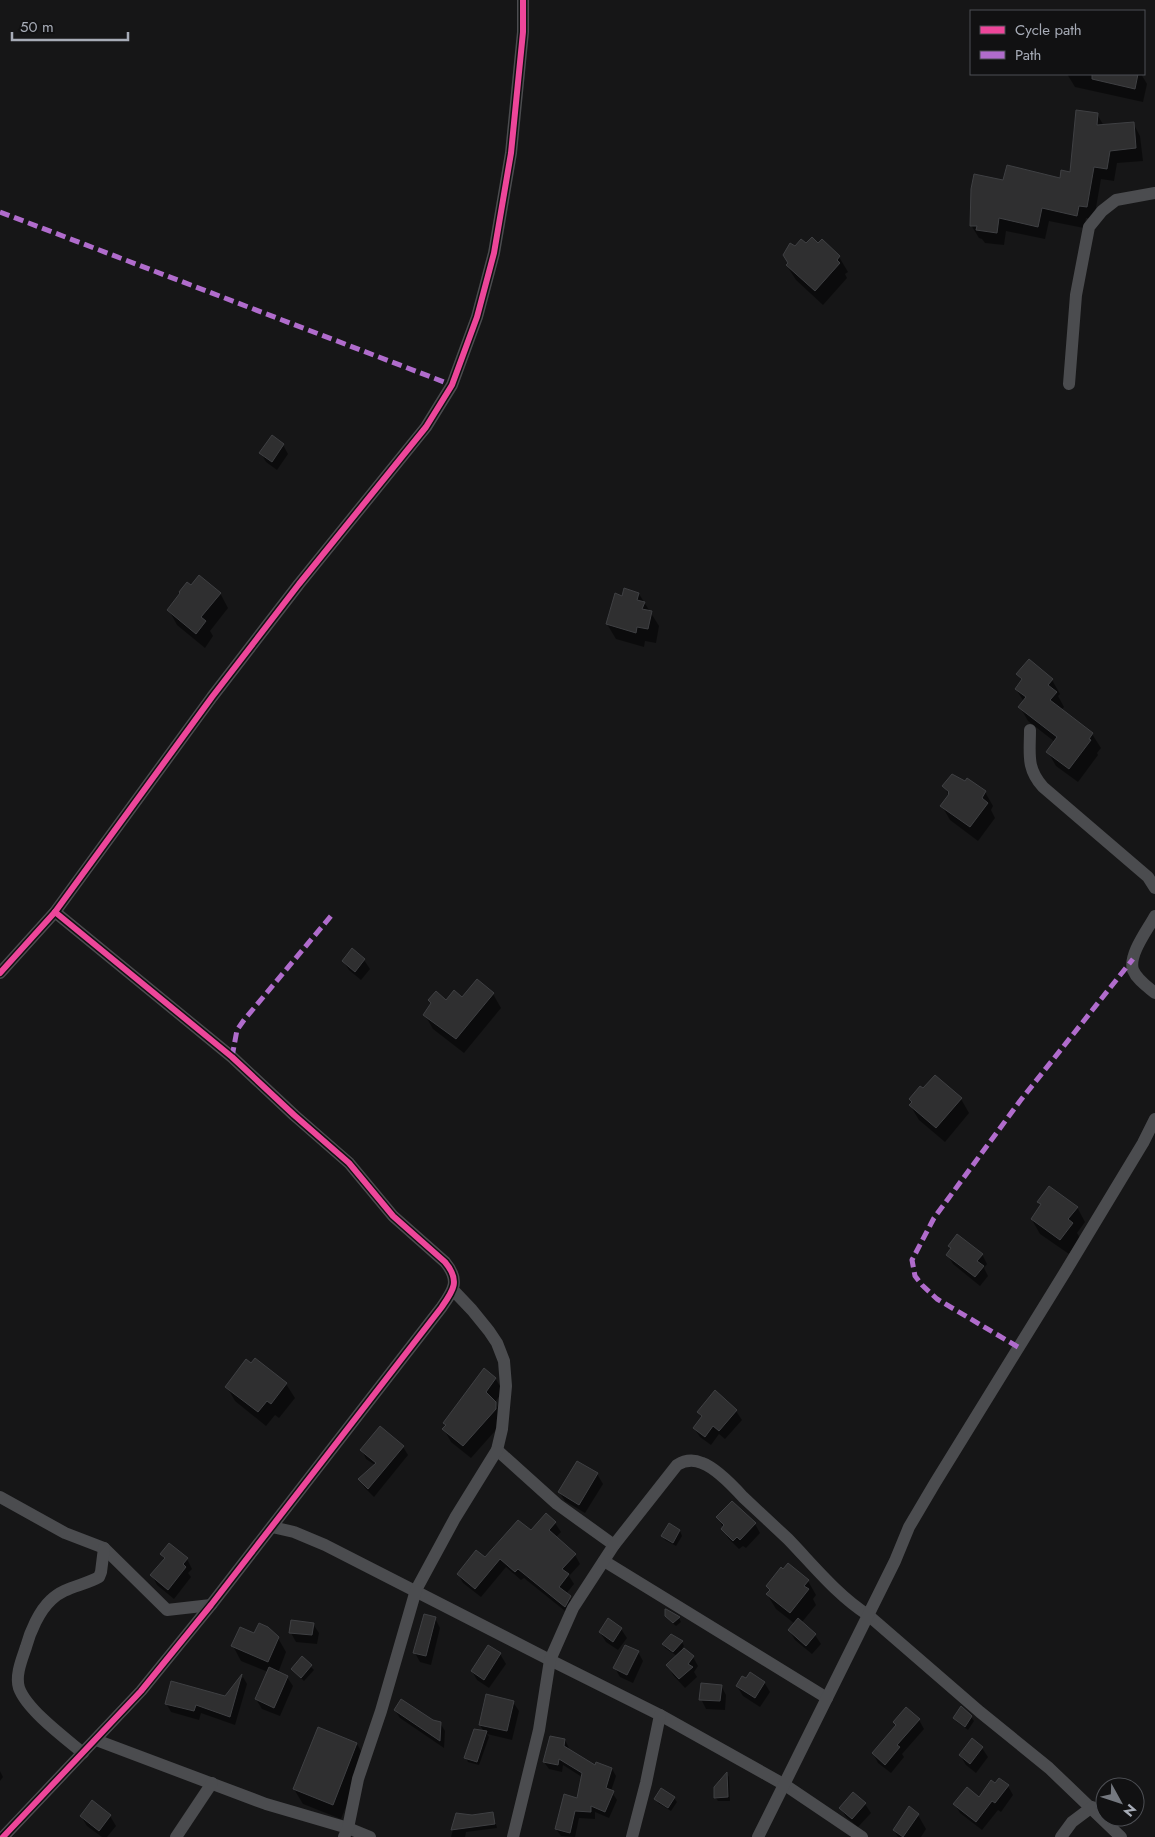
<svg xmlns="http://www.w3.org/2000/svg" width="1155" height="1837" viewBox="0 0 1155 1837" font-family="Jost,sans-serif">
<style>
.shadow{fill:#0007}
.building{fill:#2f2f30;stroke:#3f4043}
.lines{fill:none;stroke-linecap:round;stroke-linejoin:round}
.street{stroke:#4b4c4f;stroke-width:12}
.quiet{stroke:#b06ccc;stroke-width:5;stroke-dasharray:10 5;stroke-linecap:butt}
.cycleway-casing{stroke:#111112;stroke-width:9}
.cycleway{stroke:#ed469a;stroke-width:6}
</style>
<rect width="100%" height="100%" fill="#161617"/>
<g class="shadow">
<path d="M 1067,74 L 1141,74 L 1147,84 L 1143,102 L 1075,87 Z"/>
<path d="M 1097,114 L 1104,126 L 1133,123 L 1140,136 L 1143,161 L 1117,163 L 1114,181 L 1101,179 L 1094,219 L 1086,218 L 1084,228 L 1049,221 L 1045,239 L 1006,231 L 1004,245 L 985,243 L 982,239 L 979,238 L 971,225 L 1004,181 L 1061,179 L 1071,174 Z"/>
<path d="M 822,241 L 839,257 L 848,272 L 845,274 L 847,278 L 823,305 L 796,280 L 787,266 L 795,248 L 806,245 L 818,245 Z"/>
<path d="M 283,445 L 288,454 L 277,470 L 266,462 L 261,453 Z"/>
<path d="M 192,587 L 220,593 L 228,608 L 210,631 L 213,636 L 205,648 L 177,625 L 169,610 Z"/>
<path d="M 625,590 L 639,594 L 659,626 L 656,643 L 645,641 L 644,647 L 616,639 L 607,624 Z"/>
<path d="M 1018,674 L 1052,680 L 1060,694 L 1058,696 L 1064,707 L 1061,710 L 1092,734 L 1101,748 L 1097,753 L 1098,755 L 1078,782 L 1056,766 L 1048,752 L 1055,742 L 1028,721 L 1020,707 L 1024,702 L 1016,689 L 1022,681 Z"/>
<path d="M 944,786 L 985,792 L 993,806 L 991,810 L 995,818 L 978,841 L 950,820 L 942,806 L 949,796 Z"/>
<path d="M 364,960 L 370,969 L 361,980 L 349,970 L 343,961 Z"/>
<path d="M 478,981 L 493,994 L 501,1008 L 464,1053 L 433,1029 L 425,1015 L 432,1005 L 429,1000 L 447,1002 L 463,999 Z"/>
<path d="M 910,1099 L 961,1099 L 969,1113 L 945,1142 L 919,1120 L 910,1105 L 912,1103 Z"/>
<path d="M 1039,1202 L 1077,1207 L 1085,1222 L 1077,1233 L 1080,1238 L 1069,1254 L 1040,1234 L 1032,1220 L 1041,1206 Z"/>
<path d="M 950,1246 L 982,1254 L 987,1264 L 984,1268 L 988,1276 L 980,1286 L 953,1264 L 948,1255 L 952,1250 Z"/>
<path d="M 255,1360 L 286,1384 L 295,1398 L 279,1418 L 275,1415 L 266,1426 L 235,1401 L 227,1387 Z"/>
<path d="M 495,1378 L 503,1391 L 495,1402 L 503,1416 L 503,1422 L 471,1458 L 451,1442 L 444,1429 Z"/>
<path d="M 736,1411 L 742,1420 L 725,1439 L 719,1434 L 711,1445 L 700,1437 L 694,1428 L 702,1418 L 698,1412 Z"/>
<path d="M 403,1447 L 408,1455 L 374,1497 L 365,1488 L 360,1480 L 375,1465 L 366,1459 L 362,1450 Z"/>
<path d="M 577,1462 L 597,1474 L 603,1484 L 585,1513 L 565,1501 L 559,1492 Z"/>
<path d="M 718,1517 L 755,1524 L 760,1533 L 746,1548 L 743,1546 L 739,1549 L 728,1538 Z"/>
<path d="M 555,1523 L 561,1532 L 556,1537 L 575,1555 L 580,1564 L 569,1576 L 574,1584 L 566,1594 L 575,1606 L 570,1615 L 524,1578 L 521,1580 L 506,1567 L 481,1597 L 463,1583 L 458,1574 L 531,1532 Z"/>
<path d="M 669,1525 L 680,1531 L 682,1536 L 676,1546 L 665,1540 L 663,1536 Z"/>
<path d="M 161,1554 L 187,1559 L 192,1569 L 188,1573 L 191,1577 L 174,1599 L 157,1585 L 152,1575 L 165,1560 Z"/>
<path d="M 808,1581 L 816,1595 L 813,1599 L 816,1605 L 802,1622 L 815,1635 L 821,1644 L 812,1654 L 795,1640 L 789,1630 L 795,1624 L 776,1609 L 767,1594 L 770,1591 L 767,1587 Z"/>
<path d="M 666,1611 L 679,1618 L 681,1622 L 676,1626 L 669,1620 L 666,1616 Z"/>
<path d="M 435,1618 L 440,1628 L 431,1665 L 420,1662 L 415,1653 Z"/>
<path d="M 313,1624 L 319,1633 L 317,1644 L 296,1642 L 291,1633 Z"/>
<path d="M 621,1629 L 627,1638 L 618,1650 L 606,1642 L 600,1632 Z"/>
<path d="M 255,1635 L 278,1638 L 286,1652 L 278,1673 L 287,1677 L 293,1686 L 280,1716 L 262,1709 L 256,1699 L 268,1672 L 241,1661 L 233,1646 Z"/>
<path d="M 682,1642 L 684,1646 L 682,1648 L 693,1657 L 698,1666 L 694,1672 L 697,1677 L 685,1688 L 673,1675 L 668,1665 L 677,1656 L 665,1648 L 663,1644 Z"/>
<path d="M 488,1646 L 500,1654 L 506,1664 L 489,1688 L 477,1680 L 472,1671 Z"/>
<path d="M 638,1652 L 643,1661 L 633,1683 L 620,1677 L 615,1668 Z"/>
<path d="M 302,1658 L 314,1670 L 304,1681 L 292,1669 Z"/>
<path d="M 243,1677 L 247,1684 L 235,1725 L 201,1713 L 199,1720 L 171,1712 L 166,1703 L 225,1698 Z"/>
<path d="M 764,1682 L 770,1692 L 760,1707 L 743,1696 L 737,1686 Z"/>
<path d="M 721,1686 L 726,1695 L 725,1710 L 706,1709 L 701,1699 Z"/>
<path d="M 513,1702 L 519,1711 L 512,1740 L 487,1734 L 489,1737 L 479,1765 L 468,1762 L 466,1757 L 484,1732 L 480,1725 Z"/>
<path d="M 395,1710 L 440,1723 L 445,1731 L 444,1748 L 400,1718 Z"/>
<path d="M 971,1717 L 974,1721 L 968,1730 L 957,1722 L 954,1718 Z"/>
<path d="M 919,1720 L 924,1729 L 902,1754 L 904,1757 L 891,1773 L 878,1763 L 873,1753 L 896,1727 L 894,1723 Z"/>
<path d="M 565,1740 L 569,1748 L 568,1750 L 595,1767 L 612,1769 L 616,1776 L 611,1791 L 617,1800 L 609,1818 L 595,1812 L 595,1819 L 579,1818 L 575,1837 L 561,1836 L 556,1829 L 578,1800 L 582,1777 L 563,1765 L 562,1772 L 549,1769 L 544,1762 Z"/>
<path d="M 357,1744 L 365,1758 L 341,1819 L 303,1804 L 294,1789 Z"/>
<path d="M 982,1748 L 988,1757 L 976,1773 L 966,1765 L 960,1755 Z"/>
<path d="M 0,1771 L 3,1777 L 0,1781 Z"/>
<path d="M 727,1774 L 729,1777 L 730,1801 L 718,1801 L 715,1797 Z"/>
<path d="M 995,1785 L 1008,1786 L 1013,1795 L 1001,1812 L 998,1810 L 982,1830 L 960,1813 L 955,1804 L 980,1799 Z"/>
<path d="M 853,1793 L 865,1804 L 871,1813 L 858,1827 L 846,1817 L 841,1808 Z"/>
<path d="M 674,1798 L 677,1802 L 671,1811 L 658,1803 L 656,1799 Z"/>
<path d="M 92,1802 L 110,1816 L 116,1826 L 107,1837 L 102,1837 L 87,1826 L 81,1816 Z"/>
<path d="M 493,1813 L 497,1828 L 466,1832 L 465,1837 L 451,1837 L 457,1814 L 472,1816 Z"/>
<path d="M 918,1815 L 926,1829 L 921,1837 L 898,1837 L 894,1830 Z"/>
</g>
<g class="building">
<path d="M 1092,74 L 1138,74 L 1135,89 L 1092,79 Z"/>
<path d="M 1076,110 L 1098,113 L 1097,125 L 1134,122 L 1136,148 L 1110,151 L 1107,169 L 1094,167 L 1087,207 L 1079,206 L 1077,216 L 1042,208 L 1038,227 L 999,218 L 997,233 L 976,230 L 977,226 L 970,226 L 971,189 L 974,174 L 1003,180 L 1007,165 L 1060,178 L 1061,170 L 1070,172 Z"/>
<path d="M 812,237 L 818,243 L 822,239 L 840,256 L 837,260 L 840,263 L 815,291 L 786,265 L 788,263 L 783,255 L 790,243 L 795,246 L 801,239 L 806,243 Z"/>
<path d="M 272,435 L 284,444 L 272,462 L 259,453 Z"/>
<path d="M 199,575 L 221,593 L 201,617 L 206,621 L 196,634 L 167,610 L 180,593 L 179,592 L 187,582 L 191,585 Z"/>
<path d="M 624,588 L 639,593 L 637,600 L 645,602 L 642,609 L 652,611 L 648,629 L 637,627 L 636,633 L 606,624 L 615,593 L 622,596 Z"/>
<path d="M 1029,659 L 1053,679 L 1048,685 L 1057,692 L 1050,700 L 1093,733 L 1089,739 L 1091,740 L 1069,769 L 1046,752 L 1057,737 L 1018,707 L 1026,697 L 1015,689 L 1022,679 L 1016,674 Z"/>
<path d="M 952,774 L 965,781 L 967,778 L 986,791 L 982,798 L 988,803 L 970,827 L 940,806 L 949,794 L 948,793 L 949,792 L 942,786 Z"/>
<path d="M 352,948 L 365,959 L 355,972 L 342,961 Z"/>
<path d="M 477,979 L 494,993 L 456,1039 L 423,1015 L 431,1003 L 428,1000 L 436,991 L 446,1000 L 454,990 L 462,997 Z"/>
<path d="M 935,1075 L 962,1098 L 936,1128 L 909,1105 L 912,1102 L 909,1099 L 920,1086 L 923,1088 Z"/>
<path d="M 1049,1186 L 1078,1207 L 1068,1219 L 1073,1223 L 1060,1240 L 1031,1219 L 1041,1204 L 1037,1202 Z"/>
<path d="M 957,1234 L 983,1254 L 977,1261 L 984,1266 L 975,1277 L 946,1255 L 951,1248 L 948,1246 Z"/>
<path d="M 255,1358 L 287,1383 L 271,1404 L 267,1401 L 258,1412 L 225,1387 L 246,1359 L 251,1363 Z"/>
<path d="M 484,1368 L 496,1378 L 486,1392 L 496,1402 L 496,1409 L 463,1446 L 442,1429 L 446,1425 L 443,1423 Z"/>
<path d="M 715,1390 L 737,1410 L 719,1431 L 713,1426 L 705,1437 L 693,1428 L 702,1416 L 697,1412 Z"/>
<path d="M 380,1426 L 404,1446 L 368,1489 L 358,1479 L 376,1463 L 360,1450 Z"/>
<path d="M 577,1461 L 598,1473 L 579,1505 L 558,1492 Z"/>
<path d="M 732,1501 L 756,1523 L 740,1540 L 737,1537 L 733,1541 L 721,1529 L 724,1525 L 716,1517 Z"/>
<path d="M 546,1513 L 556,1522 L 549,1530 L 576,1554 L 562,1569 L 569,1574 L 559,1587 L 571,1596 L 565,1607 L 518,1569 L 515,1572 L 500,1559 L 475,1589 L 457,1574 L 476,1550 L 485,1557 L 518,1520 L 531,1530 Z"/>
<path d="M 669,1523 L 680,1530 L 673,1543 L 661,1536 Z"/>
<path d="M 169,1543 L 188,1558 L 183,1564 L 186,1567 L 168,1590 L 150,1575 L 165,1558 L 160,1554 Z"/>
<path d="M 788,1563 L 809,1580 L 804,1586 L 809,1589 L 790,1613 L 766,1594 L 770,1590 L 766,1586 L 781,1567 L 783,1569 Z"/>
<path d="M 665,1609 L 666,1609 L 680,1617 L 673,1623 L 665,1616 Z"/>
<path d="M 424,1614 L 436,1617 L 426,1656 L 413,1653 Z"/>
<path d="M 608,1618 L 622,1628 L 613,1642 L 599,1632 Z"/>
<path d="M 798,1618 L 816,1634 L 806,1646 L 788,1630 Z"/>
<path d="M 291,1620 L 314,1623 L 312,1635 L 289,1633 Z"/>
<path d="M 259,1623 L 268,1627 L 279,1637 L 268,1662 L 231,1646 L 240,1627 L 254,1633 Z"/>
<path d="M 671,1634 L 683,1641 L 673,1652 L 662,1644 Z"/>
<path d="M 488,1645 L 501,1653 L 484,1680 L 471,1671 Z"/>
<path d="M 625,1645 L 639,1651 L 627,1675 L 613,1668 Z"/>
<path d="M 684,1648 L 694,1656 L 688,1664 L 693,1667 L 679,1679 L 666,1665 Z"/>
<path d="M 302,1656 L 312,1665 L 301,1678 L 291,1669 Z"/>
<path d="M 269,1667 L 288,1676 L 274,1708 L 255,1699 Z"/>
<path d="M 750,1672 L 765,1682 L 755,1698 L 736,1686 L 742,1676 L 746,1678 Z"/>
<path d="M 242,1674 L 230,1717 L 196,1705 L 194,1711 L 165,1704 L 171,1681 L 225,1696 Z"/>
<path d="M 701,1683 L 722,1685 L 720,1701 L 699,1700 Z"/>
<path d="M 486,1694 L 514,1701 L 507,1731 L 479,1725 Z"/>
<path d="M 401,1699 L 433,1720 L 441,1722 L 440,1741 L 394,1710 Z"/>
<path d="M 961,1706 L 972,1716 L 965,1727 L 953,1718 Z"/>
<path d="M 906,1707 L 920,1719 L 897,1745 L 900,1747 L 885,1765 L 872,1753 L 896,1725 L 893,1722 Z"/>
<path d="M 318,1727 L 357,1743 L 333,1805 L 293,1789 Z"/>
<path d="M 474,1729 L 487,1731 L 477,1762 L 464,1758 Z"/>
<path d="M 550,1736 L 565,1739 L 564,1746 L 595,1765 L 596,1762 L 612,1768 L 606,1788 L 614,1791 L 605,1812 L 591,1806 L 591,1812 L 575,1811 L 570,1833 L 555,1829 L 564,1794 L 577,1798 L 582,1773 L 559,1759 L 558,1765 L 543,1762 Z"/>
<path d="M 972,1738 L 983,1747 L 970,1764 L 959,1755 Z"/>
<path d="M 727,1772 L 728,1797 L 714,1798 L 714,1787 Z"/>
<path d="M 999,1778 L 1009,1785 L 995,1803 L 992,1801 L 976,1822 L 953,1804 L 967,1787 L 979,1797 L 991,1780 L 995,1783 Z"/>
<path d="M 661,1788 L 675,1797 L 668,1808 L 654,1799 Z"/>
<path d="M 853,1792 L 866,1803 L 852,1819 L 839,1808 Z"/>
<path d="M 92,1800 L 111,1815 L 99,1831 L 80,1816 Z"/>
<path d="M 909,1806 L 919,1814 L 903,1837 L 893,1830 Z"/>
<path d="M 493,1812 L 495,1824 L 451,1830 L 456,1813 L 472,1815 Z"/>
</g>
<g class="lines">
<g class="street">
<path d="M 1069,384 L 1076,295 L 1089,227 L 1102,211 L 1116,200 L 1155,193"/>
<path d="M 1030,730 C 1030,754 1026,768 1043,787 L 1148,877 L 1155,888"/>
<path d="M 1155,916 C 1148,929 1128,955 1133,970 C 1137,980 1148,987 1155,993"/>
<path d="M 0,973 L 55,912 L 212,697 L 299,584 L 426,427 L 452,385 L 477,317 L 494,253 L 511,153 L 523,32 L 523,0"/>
<path d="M 497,1450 L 557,1504 L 614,1545"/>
<path d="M 0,1497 L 65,1533 L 104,1548 L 167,1610 L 211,1605"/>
<path d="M 272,1527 L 294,1532 L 325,1545 L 550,1660 L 660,1715 L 785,1785 L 862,1837"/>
<path d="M 604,1561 L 827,1698"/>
<path d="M 96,1740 L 266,1804 L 348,1828 L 370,1837"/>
<path d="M 83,1753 C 65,1738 27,1710 19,1688 C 15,1675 22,1659 26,1647 C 30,1632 39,1611 51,1600 C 64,1587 83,1586 99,1577 L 101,1572 L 104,1548"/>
<path d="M 3,1837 L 141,1691 L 211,1605 L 441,1308 C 453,1291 461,1281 445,1262 L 393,1216 L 349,1163 L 294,1115 L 232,1057 L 55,912"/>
<path d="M 176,1837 L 212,1783"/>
<path d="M 344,1837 L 348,1828 L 358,1779 L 381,1711 L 416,1590 L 455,1518 L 497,1450 L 502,1429 L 506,1386 L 504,1361 L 497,1343 L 489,1331 L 472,1310 L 453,1290"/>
<path d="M 513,1837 L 539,1730 L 550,1660 L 573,1608 L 614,1545 L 677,1465 C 685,1460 693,1459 702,1463 C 716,1468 733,1486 743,1497 C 758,1511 773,1525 788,1539 C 814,1566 837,1595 868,1615 L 980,1712 L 1049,1768 L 1121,1837"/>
<path d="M 632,1837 L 646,1783 L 660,1715"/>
<path d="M 758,1837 L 895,1561 L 909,1527 L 935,1483 L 1067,1269 L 1143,1143 L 1155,1119"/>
<path d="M 1061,1837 L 1072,1822 L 1092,1807"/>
</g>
<g class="quiet">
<path d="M 0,212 L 452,385"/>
<path d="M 232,1057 L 237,1030 L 244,1020 L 331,916"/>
<path d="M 1018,1347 L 937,1299 L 922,1285 L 915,1276 L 912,1260 L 934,1218 L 1020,1101 L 1133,959"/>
</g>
<defs>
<g id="cycleway">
<path d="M 0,973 L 55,912 L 212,697 L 299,584 L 426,427 L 452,385 L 477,317 L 494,253 L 511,153 L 523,32 L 523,0"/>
<path d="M 3,1837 L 141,1691 L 211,1605 L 441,1308 C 453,1291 461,1281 445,1262 L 393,1216 L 349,1163 L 294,1115 L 232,1057 L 55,912"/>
</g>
</defs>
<use href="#cycleway" class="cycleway-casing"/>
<use href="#cycleway" class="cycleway"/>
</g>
<rect x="970" y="10" width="175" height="65" fill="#111112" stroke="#4d4f54"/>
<rect x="980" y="26" width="25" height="8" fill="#ed469a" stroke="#4d4f54"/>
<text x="1015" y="35" font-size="15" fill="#a7acb7">Cycle path</text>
<rect x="980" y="51" width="25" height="8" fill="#b06ccc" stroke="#4d4f54"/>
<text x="1015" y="60" font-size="15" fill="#a7acb7">Path</text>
<g transform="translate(1120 1802) rotate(130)"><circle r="24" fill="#111112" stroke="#4d4f54"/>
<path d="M0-4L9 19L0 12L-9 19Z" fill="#74787f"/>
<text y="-8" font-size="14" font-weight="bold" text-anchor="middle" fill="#a7acb7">N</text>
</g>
<path d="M12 32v8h116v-8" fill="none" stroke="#a7acb7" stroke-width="2.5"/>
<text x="20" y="32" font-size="15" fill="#a7acb7" stroke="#111112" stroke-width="4" paint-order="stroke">50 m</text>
</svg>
